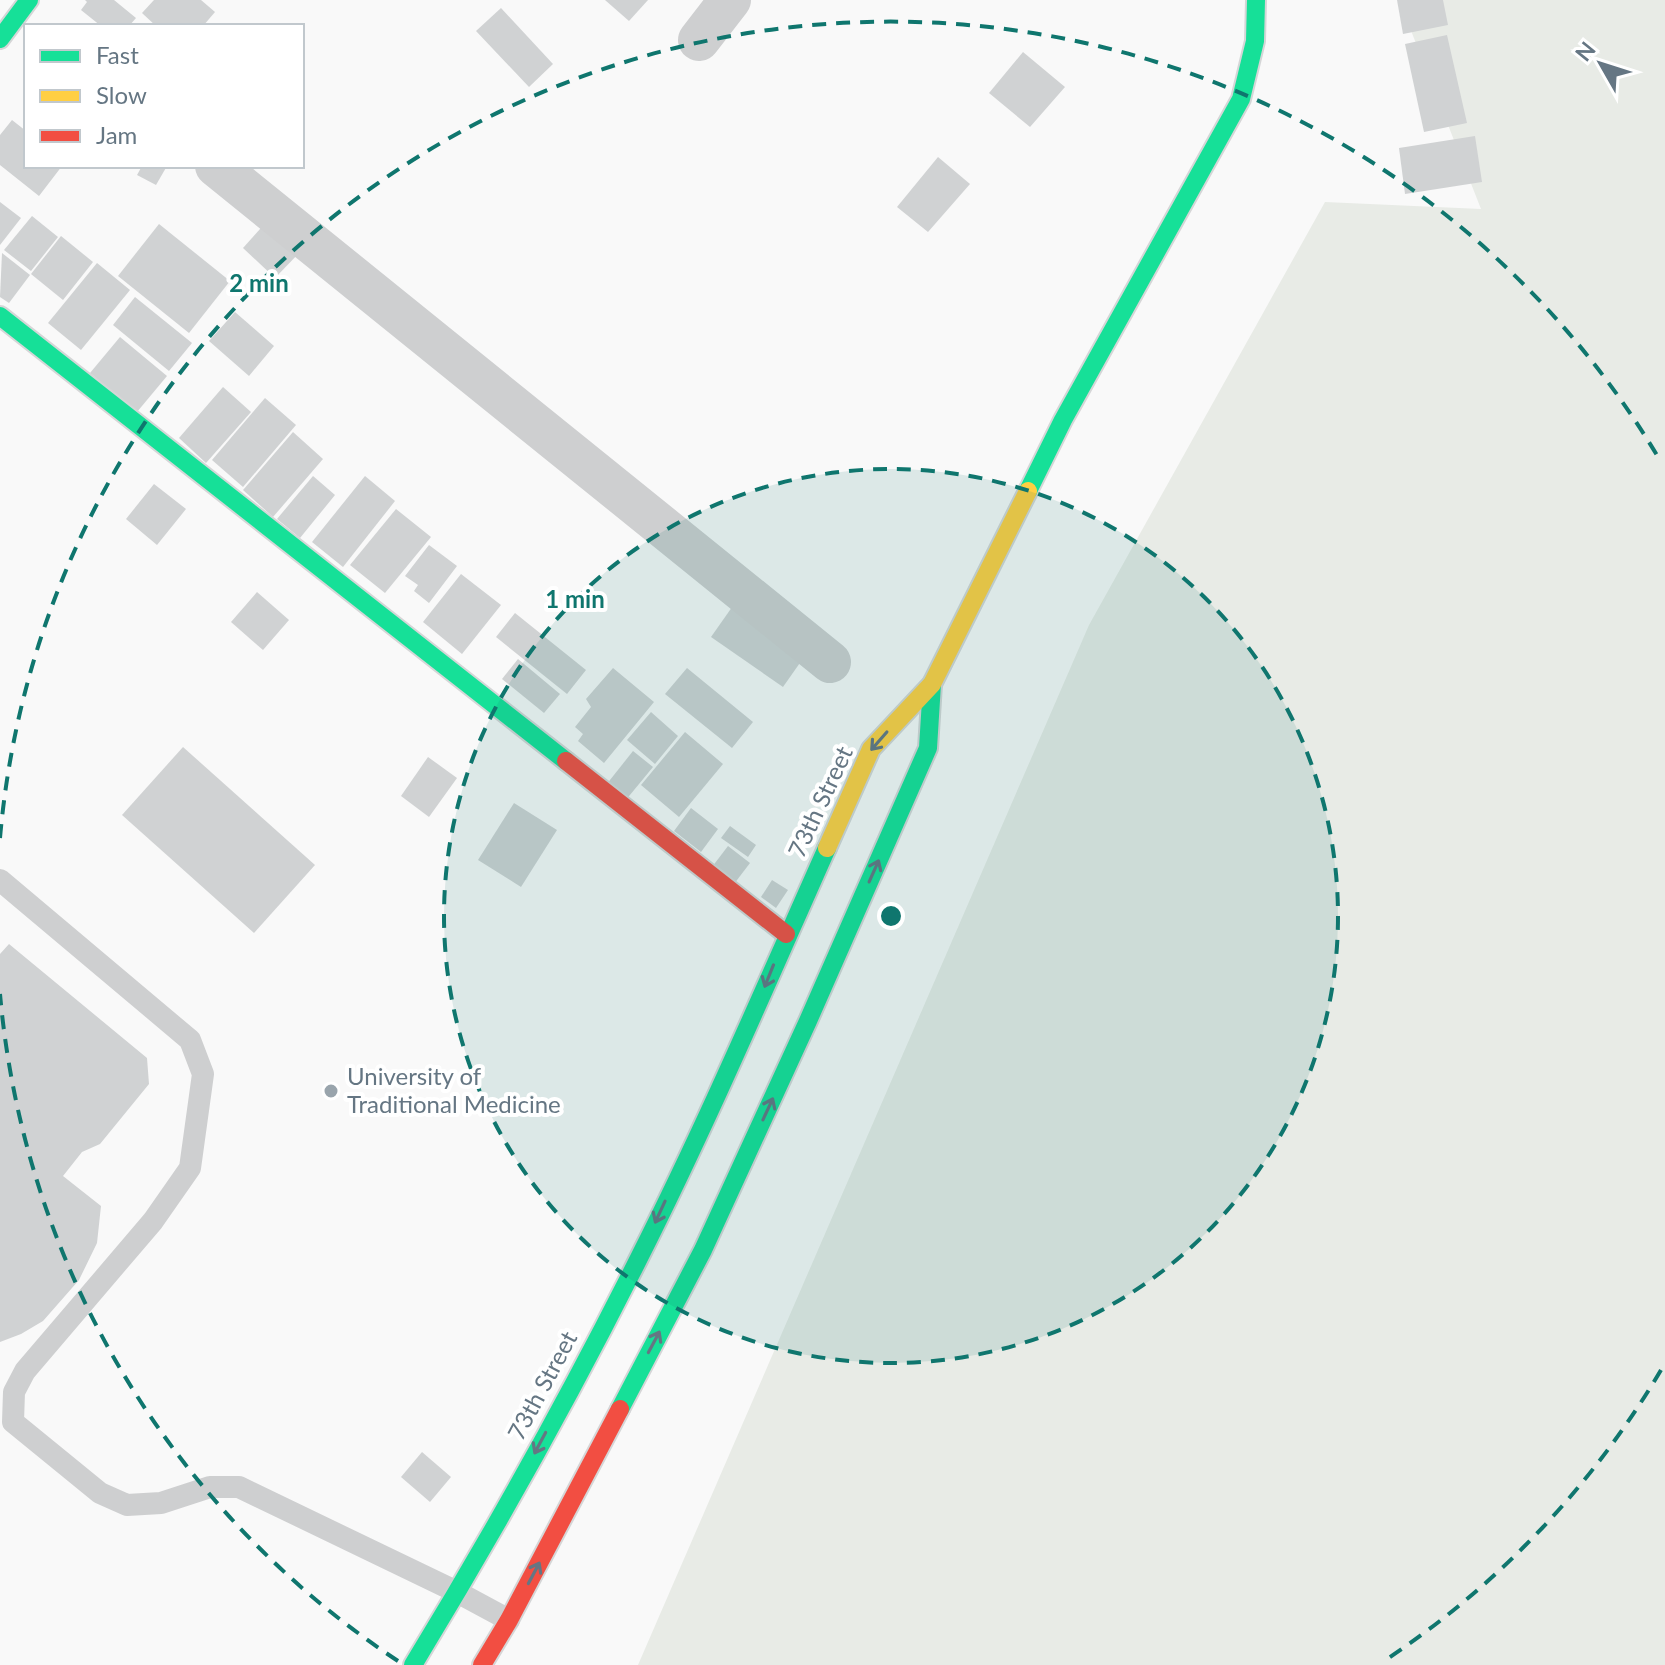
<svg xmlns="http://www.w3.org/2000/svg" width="1665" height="1665" viewBox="0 0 1665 1665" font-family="Lato,sans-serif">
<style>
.green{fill:#e8ebe6}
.building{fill:#d0d2d3}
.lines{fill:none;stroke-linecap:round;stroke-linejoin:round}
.fast-casing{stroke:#d5d6d7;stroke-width:22}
.slow-casing{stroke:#d5d6d7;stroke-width:22}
.jam-casing{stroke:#d5d6d7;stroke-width:22}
.lane{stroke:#cecfd0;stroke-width:22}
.street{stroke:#cecfd0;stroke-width:42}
.fast{stroke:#16e098;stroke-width:18}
.slow{stroke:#ffcf43;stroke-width:18}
.jam{stroke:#f24e42;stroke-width:18}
.oneway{stroke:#657683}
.ring{fill:none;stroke:#0f766e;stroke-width:4;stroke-dasharray:14 10}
.poi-dot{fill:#99a4ac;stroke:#fff;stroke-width:3}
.labels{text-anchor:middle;stroke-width:8;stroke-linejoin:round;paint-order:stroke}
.street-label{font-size:24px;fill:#657683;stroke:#fff}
.poi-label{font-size:24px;fill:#657683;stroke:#fff;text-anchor:start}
.centre{fill:#0f766e;stroke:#fff;stroke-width:4}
.ring-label{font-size:24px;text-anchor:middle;font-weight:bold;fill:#0f766e;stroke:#fff;stroke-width:8;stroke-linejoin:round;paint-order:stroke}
</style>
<rect width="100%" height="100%" fill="#f9f9f9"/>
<path class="green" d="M 1399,0 L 1665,0 L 1665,1665 L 638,1665 L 1089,625 L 1325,202 L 1481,209 Z"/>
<g class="building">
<path d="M 85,0 L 114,0 L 136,18 L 129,26 L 101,26 L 81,10 L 87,2 Z"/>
<path d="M 154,0 L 201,0 L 215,12 L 203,26 L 156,26 L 142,13 Z"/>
<path d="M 605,0 L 648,0 L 629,21 Z"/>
<path d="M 1397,0 L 1443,0 L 1448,25 L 1403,34 Z"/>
<path d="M 501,8 L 553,64 L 529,87 L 476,31 Z"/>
<path d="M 1447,35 L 1467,123 L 1424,132 L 1405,44 Z"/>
<path d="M 1023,52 L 1065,87 L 1030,127 L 989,93 Z"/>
<path d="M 12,120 L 26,131 L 26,166 L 62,166 L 39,196 L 0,165 L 0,135 Z"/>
<path d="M 1475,136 L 1482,182 L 1405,194 L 1399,148 Z"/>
<path d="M 938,157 L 970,184 L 928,232 L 897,207 Z"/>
<path d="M 142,166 L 167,166 L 156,185 L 137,175 Z"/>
<path d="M 0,202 L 21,218 L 0,245 Z"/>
<path d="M 32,216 L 58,237 L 31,271 L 4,250 Z"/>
<path d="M 268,220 L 301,251 L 275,278 L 243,248 Z"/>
<path d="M 159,224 L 230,281 L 189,333 L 118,276 Z"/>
<path d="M 61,236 L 93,262 L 63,300 L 31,274 Z"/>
<path d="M 2,253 L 30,275 L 9,303 L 0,297 Z"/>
<path d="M 97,263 L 130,290 L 81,350 L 48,323 Z"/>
<path d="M 135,297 L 192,343 L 169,371 L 113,325 Z"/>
<path d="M 235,312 L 274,346 L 249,376 L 209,341 Z"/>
<path d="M 120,337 L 167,376 L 137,412 L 90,373 Z"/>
<path d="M 223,387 L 251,412 L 206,463 L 179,438 Z"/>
<path d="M 265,398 L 296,425 L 243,487 L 212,460 Z"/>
<path d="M 293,432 L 323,459 L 273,517 L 243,490 Z"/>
<path d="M 313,476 L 335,495 L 300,538 L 277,519 Z"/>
<path d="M 365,476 L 395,501 L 343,567 L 312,542 Z"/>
<path d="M 154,484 L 186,509 L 157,545 L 126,519 Z"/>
<path d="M 396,509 L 431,537 L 385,593 L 350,565 Z"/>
<path d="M 429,545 L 457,566 L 429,603 L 414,591 L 418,585 L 405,576 Z"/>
<path d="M 461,574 L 501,605 L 462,654 L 423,622 Z"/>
<path d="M 257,592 L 289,620 L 263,650 L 231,622 Z"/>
<path d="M 737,600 L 809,650 L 783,687 L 711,637 Z"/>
<path d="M 515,613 L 586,670 L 567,694 L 496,637 Z"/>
<path d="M 518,659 L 560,694 L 544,713 L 502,679 Z"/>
<path d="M 613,668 L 654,702 L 604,763 L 578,741 L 583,734 L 575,727 L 591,707 L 586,699 Z"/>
<path d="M 687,668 L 753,722 L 732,748 L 665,694 Z"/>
<path d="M 651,712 L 678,736 L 655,764 L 627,740 Z"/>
<path d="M 685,732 L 723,764 L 679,817 L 641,785 Z"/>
<path d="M 183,747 L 315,865 L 254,933 L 122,815 Z"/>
<path d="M 633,751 L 653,767 L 625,801 L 606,785 Z"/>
<path d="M 428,757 L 457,778 L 429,817 L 401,796 Z"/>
<path d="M 514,803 L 557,830 L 521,887 L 478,860 Z"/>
<path d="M 691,808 L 718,829 L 701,852 L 674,831 Z"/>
<path d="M 730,826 L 756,845 L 748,857 L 721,838 Z"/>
<path d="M 728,846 L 750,863 L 734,884 L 712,867 Z"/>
<path d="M 772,880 L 788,890 L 776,908 L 761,897 Z"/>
<path d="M 9,944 L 147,1058 L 149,1084 L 100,1144 L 82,1152 L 63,1176 L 101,1206 L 97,1243 L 79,1280 L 43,1321 L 21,1334 L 0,1342 L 0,954 Z"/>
<path d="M 422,1452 L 451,1477 L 430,1502 L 401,1477 Z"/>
</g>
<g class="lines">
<defs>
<g id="fast">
<path d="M 0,39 L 29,0"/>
<path d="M 0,316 L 566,761"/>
<path d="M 1028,491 L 1063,420 L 1241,99 L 1255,41 L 1256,0"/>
<path d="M 620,1409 L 703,1250 L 808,1021 L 928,748 L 932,684"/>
<path d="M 413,1665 C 494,1532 570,1396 640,1256 C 707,1123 766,985 827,848"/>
</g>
<path id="slow" d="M 827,848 L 871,749 L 932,684 L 1028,491"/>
<g id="jam">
<path d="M 566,761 L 786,934"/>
<path d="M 482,1665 L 509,1620 L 620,1409"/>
</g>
</defs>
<use href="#fast" class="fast-casing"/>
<use href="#slow" class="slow-casing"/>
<use href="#jam" class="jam-casing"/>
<path class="lane" d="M 0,880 L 190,1040 L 203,1074 L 190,1168 L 153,1221 L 25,1371 L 14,1392 L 13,1422 L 100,1493 L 127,1505 L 161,1503 L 210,1487 L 239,1487 L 457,1592 L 509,1620"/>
<g class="street">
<path d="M 699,40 L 730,0"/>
<path d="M 216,166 L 830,662"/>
</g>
<use href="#fast" class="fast"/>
<use href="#slow" class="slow"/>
<use href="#jam" class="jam"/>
</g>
<defs><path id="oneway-shaft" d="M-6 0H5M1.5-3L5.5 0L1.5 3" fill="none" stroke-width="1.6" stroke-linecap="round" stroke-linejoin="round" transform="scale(2)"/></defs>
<g class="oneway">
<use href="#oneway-shaft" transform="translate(879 741) rotate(131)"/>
<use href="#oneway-shaft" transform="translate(874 871) rotate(-66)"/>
<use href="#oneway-shaft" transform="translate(769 976) rotate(112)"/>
<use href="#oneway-shaft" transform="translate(768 1109) rotate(-65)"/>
<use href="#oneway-shaft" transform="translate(660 1212) rotate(115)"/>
<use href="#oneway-shaft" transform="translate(654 1342) rotate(-62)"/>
<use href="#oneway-shaft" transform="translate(540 1443) rotate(118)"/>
<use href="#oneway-shaft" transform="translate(534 1573) rotate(-62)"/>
</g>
<circle cx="891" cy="916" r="447" fill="#0f766e" fill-opacity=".12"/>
<g class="ring">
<circle cx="891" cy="916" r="447"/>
<path d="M1661 1370A894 894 0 0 1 1384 1661M398 1661A894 894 0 0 1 0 994M0 838A894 894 0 0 1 1661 462"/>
</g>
<circle class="poi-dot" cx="331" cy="1091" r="8"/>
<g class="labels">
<g class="street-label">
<text transform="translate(821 802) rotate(-65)" y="8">73th Street</text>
<text transform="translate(543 1386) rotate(-62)" y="8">73th Street</text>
</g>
<g class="poi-label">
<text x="347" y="1085">University of<tspan x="347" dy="28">Traditional Medicine</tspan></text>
</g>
</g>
<circle cx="891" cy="916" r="12" class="centre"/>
<g class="ring-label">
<text x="259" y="292">2 min</text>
<text x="575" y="608">1 min</text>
</g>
<rect x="24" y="24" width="280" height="144" fill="#ffffff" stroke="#c1c8cd" stroke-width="2"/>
<rect x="40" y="50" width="40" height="12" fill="#16e098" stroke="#c1c8cd" stroke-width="2"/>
<text x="96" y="64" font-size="24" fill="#657683">Fast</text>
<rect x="40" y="90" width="40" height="12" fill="#ffcf43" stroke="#c1c8cd" stroke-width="2"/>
<text x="96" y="104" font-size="24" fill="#657683">Slow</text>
<rect x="40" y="130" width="40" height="12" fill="#f24e42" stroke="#c1c8cd" stroke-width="2"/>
<text x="96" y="144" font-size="24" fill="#657683">Jam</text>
<g transform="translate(1601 64) rotate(309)" stroke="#ffffff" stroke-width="6" paint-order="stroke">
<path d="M0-6L14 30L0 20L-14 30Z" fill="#657683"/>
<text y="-12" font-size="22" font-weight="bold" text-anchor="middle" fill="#657683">N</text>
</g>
</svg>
